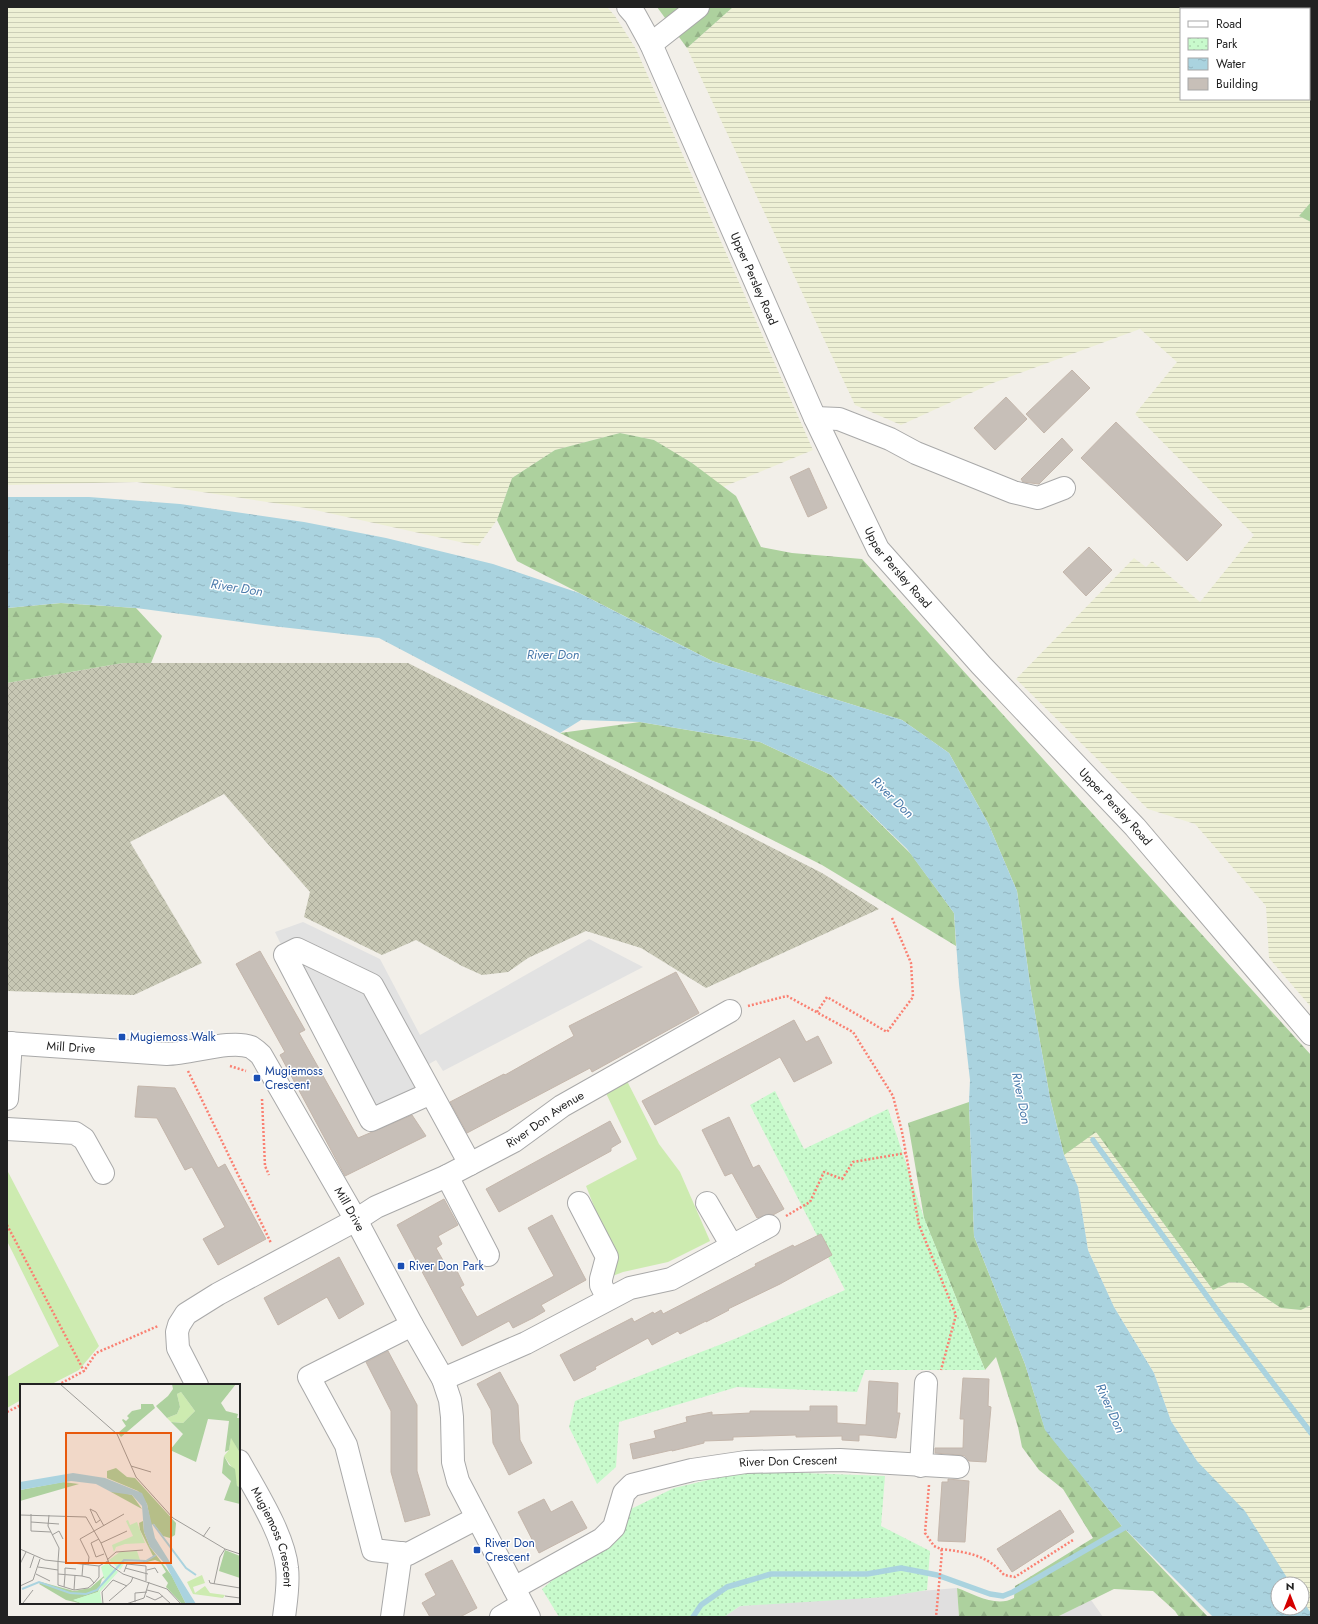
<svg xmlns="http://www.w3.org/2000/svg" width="1318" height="1624" viewBox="0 0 1318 1624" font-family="Jost,sans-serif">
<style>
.residential{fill:#e0dfdf}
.construction{fill:url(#construction-cross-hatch)}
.farmland{fill:url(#farmland-rules);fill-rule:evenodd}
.grass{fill:#cdebb0}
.forest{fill:url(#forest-firs)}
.park{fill:url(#park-dots)}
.parking{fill:#e2e2e2}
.water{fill:url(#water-ripples)}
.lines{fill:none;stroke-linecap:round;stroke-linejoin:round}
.stream{stroke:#aad3df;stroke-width:5.5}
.building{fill:#c7bfb8;stroke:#c4b6ab}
.minor-casing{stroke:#a9a9a9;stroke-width:24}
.path{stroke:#fa8072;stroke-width:2.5;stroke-dasharray:2 2;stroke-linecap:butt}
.minor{stroke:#fff;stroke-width:22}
.transit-dot{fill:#1a4fb4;stroke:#fff;stroke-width:1.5}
.labels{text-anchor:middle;stroke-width:3;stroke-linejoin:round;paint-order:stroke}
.street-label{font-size:12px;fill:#222;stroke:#fff}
.transit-label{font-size:12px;fill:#164399;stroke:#fff;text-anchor:start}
.water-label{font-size:13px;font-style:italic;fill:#4a7aab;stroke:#fff}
.inset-river{fill:none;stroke:#aad3df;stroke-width:2}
.inset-road{fill:none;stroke:#9f9d99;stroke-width:1}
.view{fill:#e8590c;fill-opacity:0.15;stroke:#e8590c;stroke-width:2}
.inset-edge{fill:none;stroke:#222;stroke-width:2}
</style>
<defs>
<pattern id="construction-cross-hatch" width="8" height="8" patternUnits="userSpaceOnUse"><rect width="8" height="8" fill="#c7c7b4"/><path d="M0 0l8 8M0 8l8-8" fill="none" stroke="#abab9a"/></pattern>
<pattern id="farmland-rules" width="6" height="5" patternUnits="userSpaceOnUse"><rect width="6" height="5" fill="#eef0d5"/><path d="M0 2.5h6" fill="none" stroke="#ccceb7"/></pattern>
<pattern id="forest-firs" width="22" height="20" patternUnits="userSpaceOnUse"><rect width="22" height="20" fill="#add19e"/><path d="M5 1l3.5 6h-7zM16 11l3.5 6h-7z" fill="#95b388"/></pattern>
<pattern id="park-dots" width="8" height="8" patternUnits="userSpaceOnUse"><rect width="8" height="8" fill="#c8facc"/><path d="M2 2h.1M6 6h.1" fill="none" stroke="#acd6af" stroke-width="1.8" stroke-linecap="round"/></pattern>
<pattern id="water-ripples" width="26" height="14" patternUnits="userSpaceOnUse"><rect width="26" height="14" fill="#aad3df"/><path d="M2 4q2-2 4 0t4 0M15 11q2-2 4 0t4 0" fill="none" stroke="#92b5bf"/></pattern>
</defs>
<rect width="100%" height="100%" fill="#f2efe9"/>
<g class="residential">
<path d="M 957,1588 L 959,1617 L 724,1617 L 740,1606 Z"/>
<path d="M 1091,1600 L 1103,1617 L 1057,1617 Z"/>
</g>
<path class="construction" d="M 123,663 L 408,663 L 822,873 L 879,909 L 706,988 L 641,948 L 586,931 L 528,958 L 508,972 L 482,975 L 462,966 L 416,940 L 382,955 L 304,917 L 310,892 L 224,794 L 130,842 L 202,963 L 134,995 L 7,991 L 7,683 Z"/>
<g class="farmland">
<path d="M 7,7 L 607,7 L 615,16 L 636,49 L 813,450 L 723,487 L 692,463 L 654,440 L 620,433 L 555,450 L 512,478 L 497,520 L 478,546 L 306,508 L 137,482 L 7,485 Z"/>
<path d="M 733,7 L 1311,7 L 1311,202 L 1299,216 L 1311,222 L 1311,1007 L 1269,958 L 1266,906 L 1195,824 L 1148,809 L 1016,679 L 1134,558 L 1146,567 L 1152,561 L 1200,602 L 1254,535 L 1135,414 L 1177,362 L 1140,329 L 993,383 L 901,425 L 855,405 L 687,48 ZM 1181,9 L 1309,9 L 1309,99 L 1181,99 Z"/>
<path d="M 1096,1131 L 1213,1290 L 1230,1282 L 1243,1283 L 1281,1308 L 1301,1310 L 1311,1305 L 1311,1613 L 1302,1600 L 1302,1584 L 1291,1584 L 1273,1558 L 1197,1461 L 1171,1421 L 1154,1373 L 1114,1307 L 1088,1250 L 1078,1187 L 1064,1155 Z"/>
</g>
<g class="grass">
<path d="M 626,1079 L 659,1144 L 680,1172 L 710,1241 L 668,1262 L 623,1272 L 610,1277 L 611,1249 L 586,1186 L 637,1159 L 605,1091 Z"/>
<path d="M 7,1170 L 99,1346 L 79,1370 L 50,1385 L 21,1385 L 21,1400 L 7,1408 L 7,1377 L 59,1346 L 7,1241 Z"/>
</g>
<g class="forest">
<path d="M 657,7 L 733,7 L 687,48 Z"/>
<path d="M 1311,202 L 1311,222 L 1299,216 Z"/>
<path d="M 620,433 L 654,440 L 692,463 L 736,496 L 761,547 L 792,553 L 862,559 L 1311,1055 L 1311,1305 L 1301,1310 L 1281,1308 L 1243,1283 L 1230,1282 L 1213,1290 L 1096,1132 L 1064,1155 L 1050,1098 L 1031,991 L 1017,891 L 988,823 L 949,753 L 902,720 L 712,661 L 517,561 L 497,520 L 512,478 L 555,450 Z"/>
<path d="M 61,603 L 136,608 L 162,636 L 151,663 L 123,663 L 7,683 L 7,608 Z"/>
<path d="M 640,722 L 760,742 L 831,775 L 911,854 L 954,913 L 956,946 L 822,865 L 560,733 Z"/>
<path d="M 969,1102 L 974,1236 L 1025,1364 L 1045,1429 L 1121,1525 L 1208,1617 L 1179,1617 L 1175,1611 L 1153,1591 L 1114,1589 L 1057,1617 L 959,1617 L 957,1588 C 974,1594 996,1608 1014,1598 L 1015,1586 L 1093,1538 L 1063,1489 L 1039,1470 L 1022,1447 L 1018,1427 L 996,1357 L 985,1370 L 924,1218 L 908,1123 Z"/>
</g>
<g class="park">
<path d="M 775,1091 L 804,1149 L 888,1109 L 924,1218 L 985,1370 L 865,1370 L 857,1392 L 737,1387 L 619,1422 L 616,1467 L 597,1484 L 569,1427 L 575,1401 L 737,1338 L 845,1290 L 750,1105 Z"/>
<path d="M 747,1471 L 885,1476 L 881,1526 L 930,1551 L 927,1590 L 885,1597 L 740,1606 L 724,1617 L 559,1617 L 542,1589 L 555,1578 L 617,1537 L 631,1509 L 674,1488 Z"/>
</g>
<path class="parking" d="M 303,922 L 380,959 L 420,1035 L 589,939 L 643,967 L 443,1071 L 436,1060 L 424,1067 L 435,1089 L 366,1123 L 275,932 Z"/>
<path class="water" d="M 7,497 L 89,497 L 180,504 L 304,522 L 386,538 L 493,564 L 579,593 L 712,661 L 902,720 L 949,753 L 988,823 L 1017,891 L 1031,991 L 1050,1098 L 1064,1155 L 1078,1187 L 1088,1250 L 1114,1307 L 1154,1373 L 1171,1421 L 1197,1461 L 1245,1511 L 1291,1584 L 1278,1584 L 1278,1608 L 1302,1608 L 1302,1600 L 1311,1613 L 1311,1617 L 1213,1617 L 1121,1525 L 1045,1430 L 1025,1364 L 974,1236 L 969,1102 L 970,1080 L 959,984 L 954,913 L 907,849 L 831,775 L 760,742 L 640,722 L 581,720 L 560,733 L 379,638 L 263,625 L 136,608 L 61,603 L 7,608 Z"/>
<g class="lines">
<g class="stream">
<path d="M 1093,1140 L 1220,1314 L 1311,1433"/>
<path d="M 693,1617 L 701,1605 L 727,1587 L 771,1574 L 867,1574 L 901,1568 L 937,1575 L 990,1594 L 1003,1596 L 1013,1592 L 1129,1525"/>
</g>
</g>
<g class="building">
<path d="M 1072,370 L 1090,388 L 1044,433 L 1026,414 Z"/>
<path d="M 1006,397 L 1027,419 L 995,450 L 974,428 Z"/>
<path d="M 1116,422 L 1222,525 L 1187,561 L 1081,458 Z"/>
<path d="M 1062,438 L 1073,450 L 1039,484 L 1023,482 L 1021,479 Z"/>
<path d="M 809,468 L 827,508 L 808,517 L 790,477 Z"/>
<path d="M 1089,547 L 1112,570 L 1086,596 L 1063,572 Z"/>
<path d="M 260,951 L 305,1030 L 299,1033 L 358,1138 L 412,1115 L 426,1136 L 345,1176 L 280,1055 L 285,1052 L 236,964 Z"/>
<path d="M 676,972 L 699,1013 L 592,1072 L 590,1068 L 467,1133 L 450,1102 L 504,1074 L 505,1075 L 574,1036 L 569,1026 Z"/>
<path d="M 794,1020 L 806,1042 L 818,1036 L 832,1063 L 794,1082 L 780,1057 L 655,1125 L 642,1101 Z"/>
<path d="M 138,1086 L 175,1088 L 218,1168 L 225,1164 L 266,1239 L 218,1265 L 203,1239 L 225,1227 L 192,1167 L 185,1170 L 157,1118 L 135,1117 Z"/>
<path d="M 729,1117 L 753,1168 L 759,1165 L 784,1209 L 773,1215 L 769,1214 L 757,1218 L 732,1173 L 725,1176 L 702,1130 Z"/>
<path d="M 610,1121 L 621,1142 L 611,1148 L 611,1151 L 499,1212 L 486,1189 Z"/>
<path d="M 444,1199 L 458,1225 L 438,1236 L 442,1244 L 436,1248 L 449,1271 L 455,1267 L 464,1285 L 460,1287 L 477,1317 L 554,1276 L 528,1228 L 552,1215 L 586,1280 L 541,1305 L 545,1311 L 533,1318 L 513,1328 L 509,1321 L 462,1346 L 397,1225 Z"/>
<path d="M 821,1234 L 832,1255 L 780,1284 L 728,1309 L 729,1310 L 706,1322 L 706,1321 L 680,1334 L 678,1331 L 652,1345 L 648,1338 L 595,1367 L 596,1369 L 574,1381 L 560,1355 L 632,1318 L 634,1322 L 653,1312 L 654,1314 L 661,1310 L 663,1314 L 756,1266 L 755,1264 L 793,1245 L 794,1247 Z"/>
<path d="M 339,1257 L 364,1304 L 339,1319 L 327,1297 L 278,1325 L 264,1298 Z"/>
<path d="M 388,1351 L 417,1405 L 417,1471 L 430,1515 L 405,1522 L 391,1472 L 391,1411 L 366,1362 Z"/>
<path d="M 500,1372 L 518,1405 L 520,1440 L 532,1463 L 509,1475 L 493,1443 L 491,1410 L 477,1384 Z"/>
<path d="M 963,1378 L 989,1379 L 988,1406 L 991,1407 L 986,1462 L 969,1461 L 965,1456 L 959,1455 L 935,1453 L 935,1448 L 963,1448 L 964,1419 L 960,1419 Z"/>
<path d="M 869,1381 L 898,1383 L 897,1413 L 900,1413 L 896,1438 L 865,1435 L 859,1435 L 859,1441 L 842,1440 L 842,1436 L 796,1437 L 796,1435 L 733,1437 L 733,1440 L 704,1441 L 704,1443 L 672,1451 L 672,1450 L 633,1459 L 630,1444 L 656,1438 L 654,1431 L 687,1422 L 686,1417 L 712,1412 L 712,1415 L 750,1413 L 750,1411 L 810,1411 L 810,1406 L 837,1406 L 837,1423 L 866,1425 Z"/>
<path d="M 948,1479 L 969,1481 L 965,1542 L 938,1541 L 942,1482 L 948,1482 Z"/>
<path d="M 544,1499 L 551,1512 L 572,1501 L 587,1528 L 539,1553 L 518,1512 Z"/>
<path d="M 1060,1510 L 1074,1532 L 1012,1572 L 997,1549 Z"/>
<path d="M 452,1560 L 477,1608 L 460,1617 L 430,1617 L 422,1603 L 436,1595 L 425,1574 Z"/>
</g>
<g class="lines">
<defs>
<g id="minor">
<path id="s1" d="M 628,7 L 635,15 L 651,44 L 815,418 L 878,549 L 981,665 L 1135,827 L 1311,1034"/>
<path d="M 651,44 L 698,7"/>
<path d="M 815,418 L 839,419 L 890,439 L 916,453 L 1013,492 L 1038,498 L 1064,488"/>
<path id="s2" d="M 7,1043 L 167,1054 C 191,1054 230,1039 251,1047 C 254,1049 258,1052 261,1055 L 356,1220 L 412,1325 L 443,1379 L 450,1400 L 452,1417 L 453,1462 L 458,1481 L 529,1617"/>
<path d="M 431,1093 L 371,1120 L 285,955 L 297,949 L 372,985 L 470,1164"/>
<path d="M 7,1099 L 11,1043"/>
<path d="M 7,1129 L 75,1133 L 84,1139 L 103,1173"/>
<path d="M 447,1176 L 488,1255"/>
<path d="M 579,1203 L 607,1257 L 601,1279 L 601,1285 L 608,1299"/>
<path d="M 707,1203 L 732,1246"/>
<path d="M 412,1325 L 309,1377 L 346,1445 L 373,1550 L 408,1554 L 477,1518"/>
<path d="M 443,1379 L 526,1343 L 630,1288 L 671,1279 L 769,1226"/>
<path id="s3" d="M 197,1385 L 178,1348 L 177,1332 L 179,1325 L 186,1314 L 218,1294 L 356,1220 L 376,1207 L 447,1176 L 514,1141 L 562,1106 L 730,1011"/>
<path id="s4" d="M 239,1461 C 255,1490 284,1535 287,1568 C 289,1584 286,1601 284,1617"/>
<path d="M 921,1466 L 926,1383"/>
<path id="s5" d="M 514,1588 L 602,1539 L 614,1527 L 624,1493 L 632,1485 L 692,1470 L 746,1462 L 840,1460 L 958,1467"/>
<path d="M 392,1617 L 401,1553"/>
<path d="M 501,1617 L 521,1605"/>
</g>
</defs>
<use href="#minor" class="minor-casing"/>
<g class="path">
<path d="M 748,1006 L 787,996 L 853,1032 L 893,1096 L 902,1132 L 919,1225 L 956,1315 L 941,1370"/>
<path d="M 817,1012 L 827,997 L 887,1032 L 913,997 L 911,963 L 892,918"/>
<path d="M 230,1066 L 246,1071"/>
<path d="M 188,1071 L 271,1243"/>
<path d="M 262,1099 L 265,1166 L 269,1175"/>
<path d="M 786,1216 L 810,1202 L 824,1172 L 842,1179 L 853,1162 L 906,1153"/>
<path d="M 7,1225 L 84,1371"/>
<path d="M 58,1385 L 84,1371 L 96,1353 L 158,1326"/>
<path d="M 7,1412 L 21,1405"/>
<path d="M 929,1485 L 925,1533 L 934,1546 L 941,1549 L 942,1552 L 936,1617"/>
<path d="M 941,1549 C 966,1552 988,1555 1004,1575 L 1015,1577 L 1073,1540"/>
</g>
<use href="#minor" class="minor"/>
</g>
<g class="transit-dot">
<rect x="118" y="1033" width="8" height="8" rx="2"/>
<rect x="253" y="1074" width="8" height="8" rx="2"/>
<rect x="397" y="1262" width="8" height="8" rx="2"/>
<rect x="473" y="1546" width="8" height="8" rx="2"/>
</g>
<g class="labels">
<g class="street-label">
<text dy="4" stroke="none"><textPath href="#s1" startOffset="300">Upper Persley Road</textPath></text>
<text dy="4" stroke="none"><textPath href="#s1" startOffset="624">Upper Persley Road</textPath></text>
<text dy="4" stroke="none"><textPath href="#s1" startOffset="948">Upper Persley Road</textPath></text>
<text dy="4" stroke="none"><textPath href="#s2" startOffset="64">Mill Drive</textPath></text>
<text dy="4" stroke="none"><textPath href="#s3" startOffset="487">River Don Avenue</textPath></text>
<text dy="4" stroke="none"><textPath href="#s2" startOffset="436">Mill Drive</textPath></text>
<text dy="4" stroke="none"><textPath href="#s5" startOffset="323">River Don Crescent</textPath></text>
<text dy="4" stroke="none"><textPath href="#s4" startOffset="84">Mugiemoss Crescent</textPath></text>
</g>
<g class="transit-label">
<text x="130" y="1041">Mugiemoss Walk</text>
<text x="265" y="1075">Mugiemoss<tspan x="265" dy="14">Crescent</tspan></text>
<text x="409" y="1270">River Don Park</text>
<text x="485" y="1547">River Don<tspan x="485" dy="14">Crescent</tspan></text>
</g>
<g class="water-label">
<text transform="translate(237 587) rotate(9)" y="5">River Don</text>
<text x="553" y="659">River Don</text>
<text transform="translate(893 797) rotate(44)" y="5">River Don</text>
<text transform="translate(1022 1098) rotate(79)" y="5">River Don</text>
<text transform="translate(1111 1408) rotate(66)" y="5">River Don</text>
</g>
</g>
<g transform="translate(20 1384)">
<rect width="220" height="220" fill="#f2efe9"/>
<path d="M 161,8 L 175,27 L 163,39 L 151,38 L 147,34 L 157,30 L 160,23 L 157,10 ZM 211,53 L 220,69 L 220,103 L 217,102 L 213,85 L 204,72 L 209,66 ZM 182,191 L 185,199 L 173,203 L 175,209 L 185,202 L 190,209 L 205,211 L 203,214 L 173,210 L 167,198 Z" fill="#cdebb0"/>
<path d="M 152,0 L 216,0 L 201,19 L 206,27 L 218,30 L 217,34 L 220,34 L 220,69 L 211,54 L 209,66 L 205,68 L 209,37 L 188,35 L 176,78 L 150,66 L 163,50 L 151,38 L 163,39 L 175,27 L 161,8 L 157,10 L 160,23 L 157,30 L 147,34 L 136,22 L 148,12 L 153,5 ZM 121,20 L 133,20 L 135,24 L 101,53 L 98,49 L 106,42 L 102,36 L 103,35 L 106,37 L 109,34 L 107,32 L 112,27 L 121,25 ZM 204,72 L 209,81 L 215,85 L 217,102 L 220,103 L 220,120 L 204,116 L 211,97 L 202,89 ZM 96,84 L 107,93 L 115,94 L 156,139 L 155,151 L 150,154 L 143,152 L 134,140 L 131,141 L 127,120 L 118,107 L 87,94 L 87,87 ZM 43,98 L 59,100 L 0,117 L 0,106 ZM 97,107 L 112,111 L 122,125 L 91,108 ZM 123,137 L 124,148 L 130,163 L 152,192 L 166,220 L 162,220 L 146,203 L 148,199 L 142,191 L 146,188 L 140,178 L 135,176 L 123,179 L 123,176 L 127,177 L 133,172 L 120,146 L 119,139 ZM 205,166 L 220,172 L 220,194 L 199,187 ZM 92,185 L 96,186 L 82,195 L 78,208 L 54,216 L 63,220 L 46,216 L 19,200 L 21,198 L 54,207 L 70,204 Z" fill="#add19e"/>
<path d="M 108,136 L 110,141 L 117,138 L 125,159 L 105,160 L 96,163 L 94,168 L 92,161 L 113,152 L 106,137 ZM 117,167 L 120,176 L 105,178 L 100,186 L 89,176 L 100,168 ZM 87,179 L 98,188 L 80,208 L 82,220 L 63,220 L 53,216 L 78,208 L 85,197 L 81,183 Z" fill="#c8facc"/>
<path d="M 53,89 L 85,94 L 122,109 L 127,120 L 135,154 L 176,220 L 166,220 L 146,181 L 130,163 L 124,148 L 122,122 L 112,111 L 91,108 L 76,100 L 51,97 L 0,106 L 0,98 Z" fill="#aad3df"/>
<path class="inset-river" d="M 133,140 L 166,184 L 176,191M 2,205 L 19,198 L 50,209 L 66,210 L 77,206 L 104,176 L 126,177 L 136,171"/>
<path class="inset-road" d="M 40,0 L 97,50 L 116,93 L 153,134 L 205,165 L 220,170M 111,82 L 131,88M 70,125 L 76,128 L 84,142M 70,125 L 76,139 L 80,136M 11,130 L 11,147 L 31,148M 0,131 L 66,133 L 81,159 L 90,181 L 103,190 L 147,205 L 161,220M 29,131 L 28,142 L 39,164 L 38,178M 11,138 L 39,140M 32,151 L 39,147 L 43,155M 183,153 L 190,143M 79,155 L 71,159 L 76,173 L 84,170M 81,159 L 107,147M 0,165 L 25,176 L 79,182 L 88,177M 87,176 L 96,168 L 123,166M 38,178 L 38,201 L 54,206 L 68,204 L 74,199 L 79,193 L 79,182M 0,180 L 6,168M 68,181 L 69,173 L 60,155 L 104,130M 18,183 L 38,186M 10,184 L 14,172M 105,184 L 128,190M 127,186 L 135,184 L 138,189M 104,188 L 107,180 L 126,182 L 126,197M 16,190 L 30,197M 38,190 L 62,192 L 70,194 L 74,199M 45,190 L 45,184 L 56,185M 62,192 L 63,180M 189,196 L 190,199 L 220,204M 194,200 L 200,173 L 205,165M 0,202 L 13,196 L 20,175M 44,203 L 45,191M 54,206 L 55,191M 127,206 L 139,209 L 151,220M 126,212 L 135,216 L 143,212M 205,212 L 220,214M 89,217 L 111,198 L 113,193M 115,218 L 115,209 L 127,208M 3,219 L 13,206M 83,220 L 82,208 L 93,196 L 107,202M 106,220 L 124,214 L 129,198"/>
<path class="view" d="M 46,49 L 151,49 L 151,179 L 46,179 Z"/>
<rect width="220" height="220" class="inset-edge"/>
</g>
<rect width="1318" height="1624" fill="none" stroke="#222222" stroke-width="16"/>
<rect x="1180" y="8" width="130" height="92" fill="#ffffff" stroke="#a7a7a7"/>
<rect x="1188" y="21" width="20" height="6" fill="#ffffff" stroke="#a7a7a7"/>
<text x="1216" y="28" font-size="12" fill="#222222">Road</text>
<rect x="1188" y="38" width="20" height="12" fill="url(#park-dots)" stroke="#a7a7a7"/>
<text x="1216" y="48" font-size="12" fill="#222222">Park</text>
<rect x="1188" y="58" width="20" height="12" fill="url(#water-ripples)" stroke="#a7a7a7"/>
<text x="1216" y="68" font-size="12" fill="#222222">Water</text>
<rect x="1188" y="78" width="20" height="12" fill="#c7bfb8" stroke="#a7a7a7"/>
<text x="1216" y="88" font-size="12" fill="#222222">Building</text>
<g transform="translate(1290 1596)"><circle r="19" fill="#ffffff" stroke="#a7a7a7"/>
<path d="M0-3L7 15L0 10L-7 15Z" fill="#d40000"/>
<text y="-6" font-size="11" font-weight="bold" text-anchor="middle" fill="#222222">N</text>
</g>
</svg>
